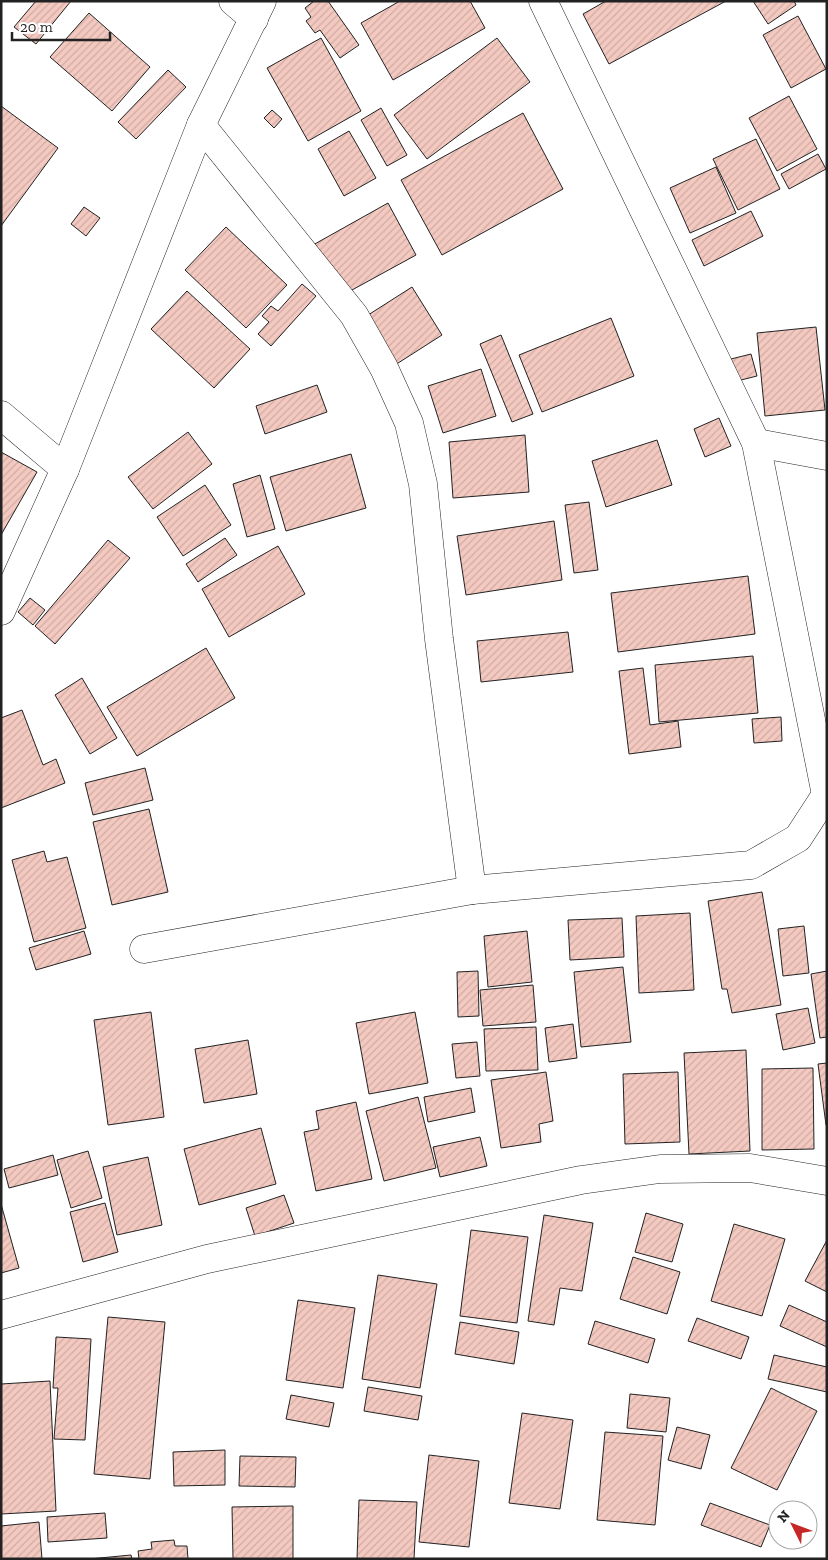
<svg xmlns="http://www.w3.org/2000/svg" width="828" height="1560" viewBox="0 0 828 1560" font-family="'Zilla Slab',serif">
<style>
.building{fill:url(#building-hatch);stroke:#222}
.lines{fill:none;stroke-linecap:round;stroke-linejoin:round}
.minor-casing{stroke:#222;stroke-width:29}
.minor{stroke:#fff;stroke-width:28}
</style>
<defs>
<pattern id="building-hatch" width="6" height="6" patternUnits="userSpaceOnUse" patternTransform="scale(1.25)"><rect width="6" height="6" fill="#f3c9c0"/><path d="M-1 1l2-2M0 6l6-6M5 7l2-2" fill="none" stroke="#d0aca5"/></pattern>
</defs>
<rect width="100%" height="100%" fill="#fff"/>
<g class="building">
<path d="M 36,1 L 71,1 L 36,44 L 14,27 Z"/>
<path d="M 314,1 L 328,1 L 359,45 L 340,58 L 320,30 L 315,33 L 306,21 L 311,17 L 305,8 Z"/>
<path d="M 400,1 L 470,1 L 485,28 L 393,80 L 361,23 Z"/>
<path d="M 606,1 L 726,1 L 609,64 L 583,14 Z"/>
<path d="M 753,1 L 794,1 L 796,5 L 768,24 Z"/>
<path d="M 89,13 L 150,67 L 112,111 L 50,57 Z"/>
<path d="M 798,16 L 826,69 L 791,88 L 763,35 Z"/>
<path d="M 321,38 L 361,111 L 308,141 L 267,68 Z"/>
<path d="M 497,38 L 530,82 L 427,159 L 394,115 Z"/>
<path d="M 168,70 L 186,87 L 136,139 L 118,122 Z"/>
<path d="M 789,96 L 817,149 L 777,171 L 749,118 Z"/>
<path d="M 1,106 L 58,148 L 1,226 Z"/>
<path d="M 381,108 L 407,155 L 387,166 L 361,120 Z"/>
<path d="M 272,110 L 282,119 L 274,128 L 264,118 Z"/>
<path d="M 523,113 L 563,189 L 442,255 L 401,180 Z"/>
<path d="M 349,131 L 376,178 L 344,196 L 318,149 Z"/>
<path d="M 756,139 L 780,189 L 738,210 L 713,159 Z"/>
<path d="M 818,154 L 826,169 L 789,189 L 781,174 Z"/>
<path d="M 716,167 L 736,213 L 690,233 L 670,188 Z"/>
<path d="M 388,203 L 416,255 L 341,296 L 313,245 Z"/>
<path d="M 84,207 L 100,218 L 86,236 L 71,224 Z"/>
<path d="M 751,211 L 763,236 L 704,266 L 692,240 Z"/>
<path d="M 226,227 L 287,285 L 246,328 L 185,270 Z"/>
<path d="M 302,284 L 316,296 L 271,346 L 258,334 L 269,322 L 262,316 L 271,306 L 278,311 Z"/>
<path d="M 412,287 L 442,335 L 395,365 L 365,317 Z"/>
<path d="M 187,291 L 250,349 L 214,388 L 151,329 Z"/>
<path d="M 611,318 L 634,376 L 542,412 L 519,355 Z"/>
<path d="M 816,327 L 825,410 L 765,416 L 757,333 Z"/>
<path d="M 501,335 L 533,414 L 512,422 L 480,344 Z"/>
<path d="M 751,354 L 757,376 L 737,381 L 731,359 Z"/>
<path d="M 481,369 L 496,416 L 443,433 L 428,386 Z"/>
<path d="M 317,385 L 327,412 L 265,434 L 256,406 Z"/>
<path d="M 719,418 L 731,446 L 705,457 L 694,429 Z"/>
<path d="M 188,432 L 212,464 L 153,509 L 128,477 Z"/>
<path d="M 525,435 L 529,492 L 453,498 L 449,442 Z"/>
<path d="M 657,440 L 672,485 L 606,507 L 592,461 Z"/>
<path d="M 1,452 L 37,472 L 1,535 Z"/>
<path d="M 351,454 L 366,508 L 286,531 L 270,477 Z"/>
<path d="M 260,475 L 275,529 L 247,537 L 233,484 Z"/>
<path d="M 205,485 L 231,525 L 183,556 L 157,517 Z"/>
<path d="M 589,502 L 598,570 L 574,573 L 565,505 Z"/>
<path d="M 554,521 L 562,580 L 466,595 L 457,536 Z"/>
<path d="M 225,538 L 237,555 L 198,582 L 186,564 Z"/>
<path d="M 108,540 L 130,558 L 55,644 L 35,626 Z"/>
<path d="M 278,546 L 305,594 L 229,637 L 202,589 Z"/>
<path d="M 748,576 L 755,634 L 618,652 L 611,593 Z"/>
<path d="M 30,598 L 45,610 L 33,625 L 18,612 Z"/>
<path d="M 568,632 L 573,672 L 481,682 L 477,641 Z"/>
<path d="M 206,648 L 235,698 L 137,756 L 107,707 Z"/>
<path d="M 753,656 L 758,713 L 659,722 L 655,665 Z"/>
<path d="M 643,668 L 650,725 L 678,721 L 681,747 L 629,754 L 619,671 Z"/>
<path d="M 82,678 L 117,738 L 90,754 L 55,695 Z"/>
<path d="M 22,710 L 43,765 L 56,759 L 65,783 L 1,808 L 1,718 Z"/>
<path d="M 781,717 L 782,741 L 754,743 L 752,719 Z"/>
<path d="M 145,768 L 153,800 L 93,815 L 85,783 Z"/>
<path d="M 149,809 L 168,892 L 112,905 L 93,822 Z"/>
<path d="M 44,851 L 47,862 L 67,857 L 86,928 L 34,942 L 12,860 Z"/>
<path d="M 762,892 L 781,1005 L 732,1013 L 727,989 L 722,989 L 708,901 Z"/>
<path d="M 690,913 L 694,990 L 639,993 L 636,916 Z"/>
<path d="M 622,918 L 624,957 L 570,960 L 568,920 Z"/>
<path d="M 804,926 L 809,973 L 783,976 L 778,929 Z"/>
<path d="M 84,931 L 91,954 L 36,970 L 29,948 Z"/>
<path d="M 527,931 L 532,982 L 488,987 L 484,936 Z"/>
<path d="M 623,967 L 631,1042 L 581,1047 L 574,972 Z"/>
<path d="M 478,971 L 479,1016 L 458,1017 L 457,972 Z"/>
<path d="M 827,971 L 827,1037 L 820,1038 L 811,974 Z"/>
<path d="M 533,985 L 536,1022 L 483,1026 L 480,990 Z"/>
<path d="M 808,1008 L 815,1043 L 783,1050 L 776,1014 Z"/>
<path d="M 151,1012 L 164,1117 L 108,1125 L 94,1020 Z"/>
<path d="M 415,1012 L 428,1083 L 369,1094 L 356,1023 Z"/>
<path d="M 573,1024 L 577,1058 L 549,1062 L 545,1028 Z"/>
<path d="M 536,1027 L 538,1070 L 486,1071 L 484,1029 Z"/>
<path d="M 248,1040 L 257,1094 L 204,1103 L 195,1049 Z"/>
<path d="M 477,1042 L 480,1076 L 456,1078 L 452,1044 Z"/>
<path d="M 746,1050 L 750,1151 L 689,1154 L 684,1053 Z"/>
<path d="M 827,1063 L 827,1125 L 826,1125 L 818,1064 Z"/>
<path d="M 813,1068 L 814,1149 L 762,1150 L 762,1069 Z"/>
<path d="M 546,1072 L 553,1121 L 539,1124 L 541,1142 L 501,1148 L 491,1080 Z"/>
<path d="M 678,1072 L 680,1142 L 625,1144 L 623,1074 Z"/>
<path d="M 471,1088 L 475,1112 L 428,1122 L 424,1097 Z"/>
<path d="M 418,1097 L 436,1168 L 384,1181 L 366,1111 Z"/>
<path d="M 356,1102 L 372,1179 L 316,1191 L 304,1132 L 319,1129 L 316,1111 Z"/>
<path d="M 261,1128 L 276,1184 L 199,1205 L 184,1149 Z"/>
<path d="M 480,1137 L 487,1166 L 440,1177 L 433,1147 Z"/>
<path d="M 88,1151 L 102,1198 L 71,1208 L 57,1160 Z"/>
<path d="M 53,1155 L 58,1175 L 9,1188 L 4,1169 Z"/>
<path d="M 148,1157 L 162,1225 L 117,1235 L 103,1167 Z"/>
<path d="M 284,1195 L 294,1223 L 255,1236 L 246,1208 Z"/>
<path d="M 105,1203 L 118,1252 L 83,1262 L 70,1212 Z"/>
<path d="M 1,1204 L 19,1268 L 1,1273 Z"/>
<path d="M 646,1213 L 683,1224 L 672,1262 L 635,1252 Z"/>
<path d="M 544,1215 L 593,1223 L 582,1291 L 560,1288 L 554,1325 L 528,1321 Z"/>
<path d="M 734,1224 L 785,1239 L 762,1316 L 711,1301 Z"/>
<path d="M 471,1230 L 528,1237 L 517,1323 L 460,1316 Z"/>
<path d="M 827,1240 L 827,1292 L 805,1281 Z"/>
<path d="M 633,1257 L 680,1272 L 667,1314 L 620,1299 Z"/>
<path d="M 378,1275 L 437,1284 L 420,1388 L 362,1379 Z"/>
<path d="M 298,1300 L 355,1308 L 343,1388 L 286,1380 Z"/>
<path d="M 789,1305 L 827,1322 L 827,1347 L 780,1326 Z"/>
<path d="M 108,1317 L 165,1322 L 150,1479 L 94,1474 Z"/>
<path d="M 697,1318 L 749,1337 L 741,1359 L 688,1341 Z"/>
<path d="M 595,1321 L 655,1339 L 648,1363 L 588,1344 Z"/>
<path d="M 460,1322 L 519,1332 L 514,1364 L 455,1354 Z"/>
<path d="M 56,1337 L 91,1339 L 85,1440 L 54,1439 L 58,1388 L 53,1388 Z"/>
<path d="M 774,1355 L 827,1367 L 827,1392 L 768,1379 Z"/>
<path d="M 50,1381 L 56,1511 L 1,1514 L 1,1384 Z"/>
<path d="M 368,1387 L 422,1396 L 418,1420 L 364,1411 Z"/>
<path d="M 771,1388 L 817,1411 L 777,1490 L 731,1468 Z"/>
<path d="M 630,1394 L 670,1398 L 666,1432 L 627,1428 Z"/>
<path d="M 291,1395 L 334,1403 L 329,1427 L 286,1419 Z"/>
<path d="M 522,1413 L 573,1420 L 560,1509 L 509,1503 Z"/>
<path d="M 677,1427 L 710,1435 L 701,1469 L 668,1460 Z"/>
<path d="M 605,1432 L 663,1436 L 655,1525 L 597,1520 Z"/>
<path d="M 225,1450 L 225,1485 L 174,1486 L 173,1452 Z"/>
<path d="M 429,1455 L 479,1461 L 469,1547 L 419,1542 Z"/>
<path d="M 240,1456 L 296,1457 L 295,1487 L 239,1486 Z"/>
<path d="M 359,1500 L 417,1502 L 414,1559 L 357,1559 Z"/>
<path d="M 710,1503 L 770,1525 L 761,1547 L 701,1525 Z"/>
<path d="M 293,1506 L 293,1559 L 233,1559 L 232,1507 Z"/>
<path d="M 105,1513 L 107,1538 L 48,1542 L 47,1517 Z"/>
<path d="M 39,1522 L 42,1559 L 1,1559 L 1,1526 Z"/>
<path d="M 174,1540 L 175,1546 L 187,1546 L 188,1559 L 139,1559 L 138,1551 L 152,1549 L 151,1542 Z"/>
<path d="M 131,1555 L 132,1559 L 89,1559 Z"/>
</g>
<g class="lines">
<defs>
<g id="minor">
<path d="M 233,1 L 254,19"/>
<path d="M 201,125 L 354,315 L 384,368 L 409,423 L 423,484 L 439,639 L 472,890"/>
<path d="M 1,415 L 65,469"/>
<path d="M 756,443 L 827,456"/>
<path d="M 1,611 L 65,469 L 201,125 L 262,1"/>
<path d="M 144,949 L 472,890 L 751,865 L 798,838 L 826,795 L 756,443 L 543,1"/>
<path d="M 1,1315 L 207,1259 L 581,1180 L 660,1169 L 750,1168 L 827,1181"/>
</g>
</defs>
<use href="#minor" class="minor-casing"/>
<use href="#minor" class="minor"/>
</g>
<rect width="828" height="1560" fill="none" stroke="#222222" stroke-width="5"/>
<g transform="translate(793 1525) rotate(312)"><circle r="24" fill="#ffffff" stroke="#a7a7a7"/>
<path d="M0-4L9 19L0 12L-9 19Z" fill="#c62828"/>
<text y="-8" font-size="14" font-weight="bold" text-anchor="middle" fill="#222222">N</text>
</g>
<path d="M12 32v8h98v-8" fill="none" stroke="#222222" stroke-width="2.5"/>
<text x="20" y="32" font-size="15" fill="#222222" stroke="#ffffff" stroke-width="4" paint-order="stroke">20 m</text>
</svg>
